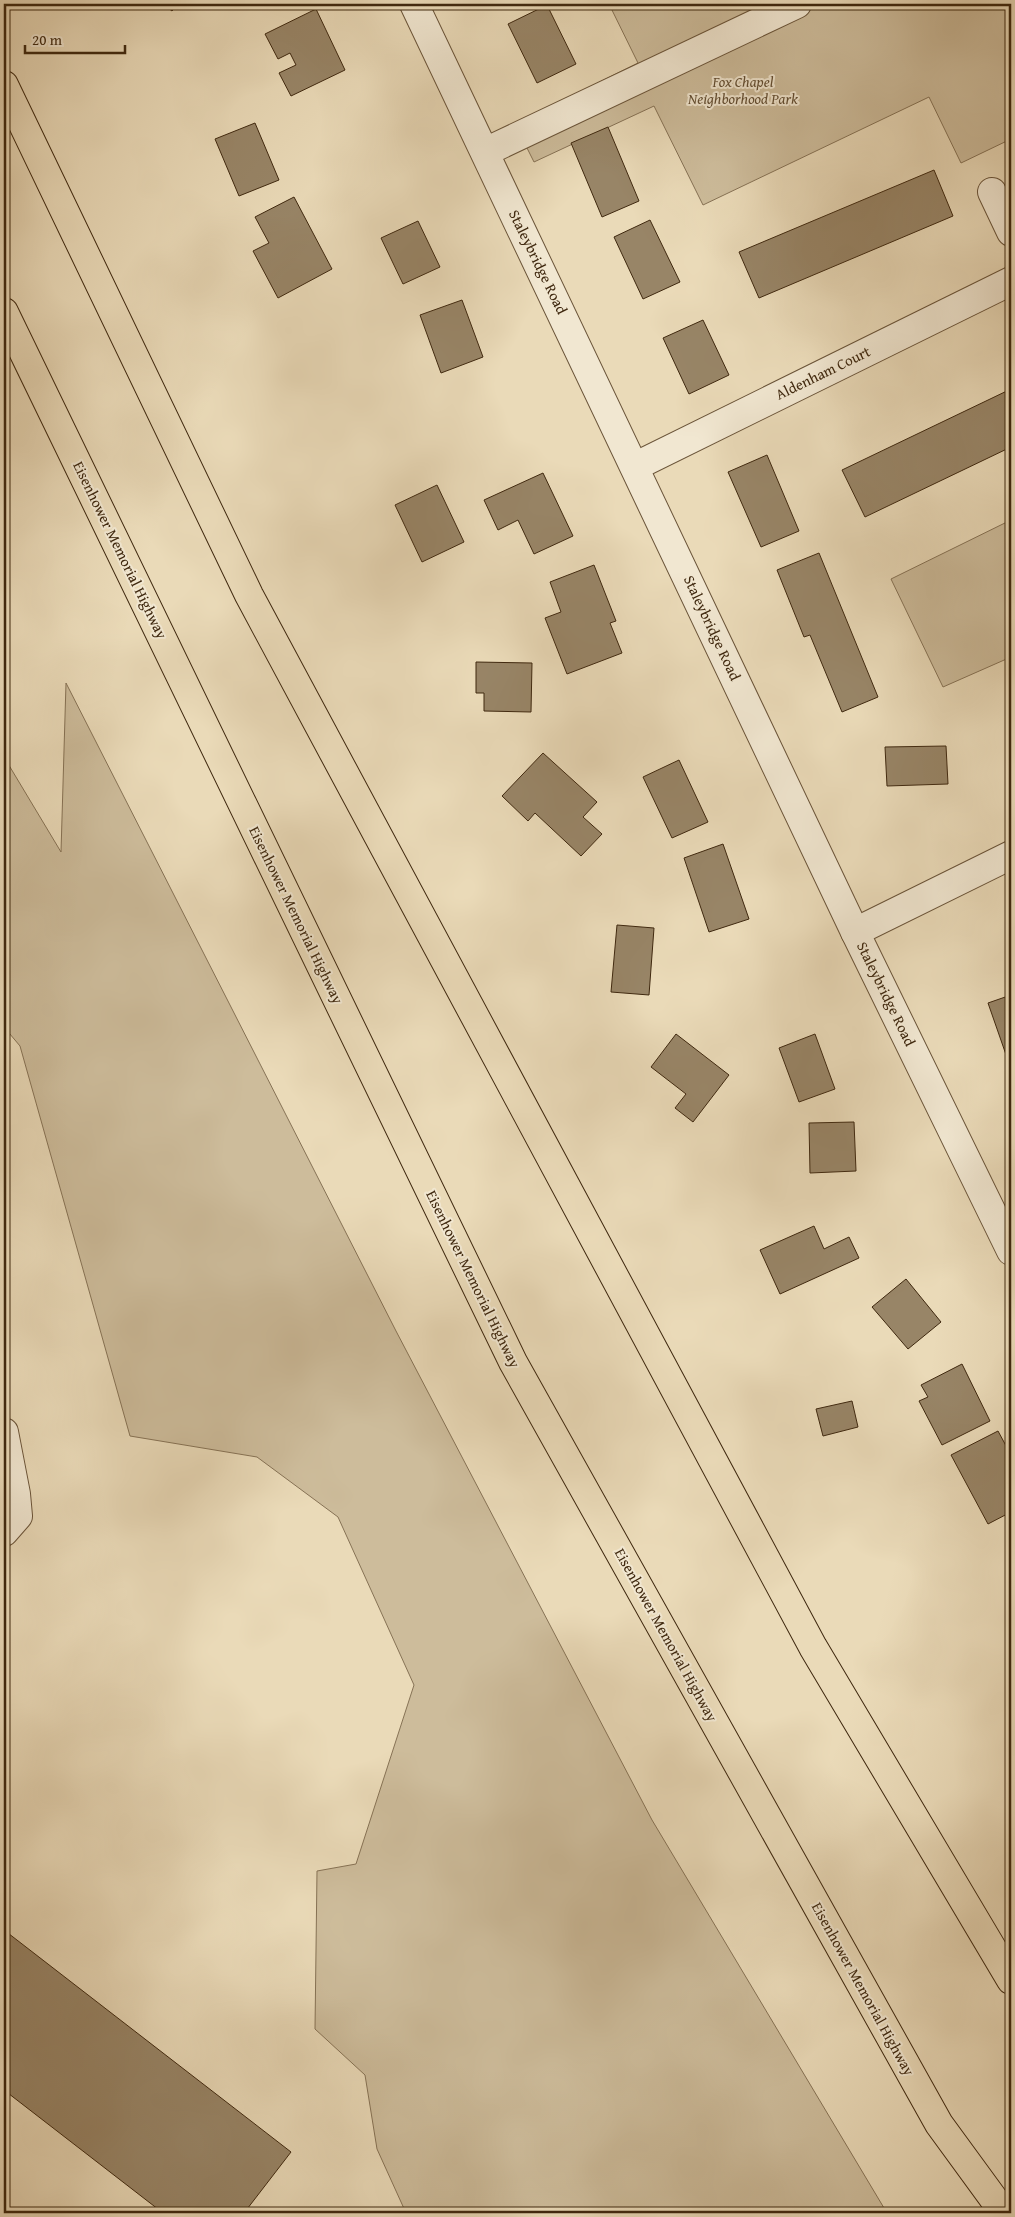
<svg xmlns="http://www.w3.org/2000/svg" width="1015" height="2217" viewBox="0 0 1015 2217" font-family="'Gentium Book Plus',serif">
<style>
.green{fill:#cdbc9b;stroke:#867255}
.building{fill:#988567;stroke:#3f280f}
.lines{fill:none;stroke-linecap:round;stroke-linejoin:round}
.minor-casing{stroke:#6a5439;stroke-width:30}
.highway-casing{stroke:#3f280f;stroke-width:30}
.minor{stroke:#f1e7d1;stroke-width:28}
.highway{stroke:#eadab8;stroke-width:28}
.labels{text-anchor:middle;stroke-width:4;stroke-linejoin:round;paint-order:stroke}
.park-label{font-size:15px;font-style:italic;fill:#624d32;stroke:#f1e7d1}
.street-label{font-size:15px;fill:#3f280f;stroke:#f1e7d1}
</style>
<rect width="100%" height="100%" fill="#eadab8"/>
<filter id="stains"><feTurbulence type="fractalNoise" baseFrequency=".004" numOctaves="4"/><feColorMatrix values="0 0 0 0 .2 0 0 0 0 .09 0 0 0 0 .02 0 0 0 .5 -.17"/></filter>
<radialGradient id="worn" r=".72"><stop offset=".6" stop-color="#630" stop-opacity="0"/><stop offset="1" stop-color="#630" stop-opacity=".3"/></radialGradient>
<g class="green">
<path d="M 609,4 L 1011,4 L 1011,139 L 961,163 L 929,97 L 703,205 L 654,106 L 534,162 L 515,124 L 638,63 Z"/>
<path d="M 1011,520 L 1011,657 L 943,687 L 891,579 Z"/>
<path d="M 66,683 L 396,1331 L 652,1820 L 887,2213 L 406,2213 L 377,2149 L 365,2075 L 315,2029 L 317,1871 L 356,1864 L 414,1685 L 338,1517 L 257,1457 L 130,1436 L 20,1046 L 4,1027 L 4,757 L 61,852 Z"/>
</g>
<g class="building">
<path d="M 163,4 L 178,4 L 172,11 Z"/>
<path d="M 547,5 L 576,64 L 537,83 L 508,24 Z"/>
<path d="M 316,9 L 345,70 L 291,96 L 279,73 L 296,65 L 290,53 L 278,59 L 265,34 Z"/>
<path d="M 255,123 L 279,180 L 239,196 L 215,139 Z"/>
<path d="M 608,127 L 639,201 L 602,217 L 571,143 Z"/>
<path d="M 934,170 L 953,216 L 759,298 L 739,252 Z"/>
<path d="M 294,197 L 332,269 L 278,298 L 253,251 L 269,243 L 255,217 Z"/>
<path d="M 650,220 L 680,282 L 643,299 L 614,237 Z"/>
<path d="M 418,221 L 440,267 L 403,284 L 381,238 Z"/>
<path d="M 462,300 L 483,357 L 441,373 L 420,315 Z"/>
<path d="M 703,320 L 729,375 L 689,394 L 663,338 Z"/>
<path d="M 1011,389 L 1011,447 L 865,517 L 842,470 Z"/>
<path d="M 767,455 L 799,531 L 761,547 L 728,472 Z"/>
<path d="M 543,473 L 573,536 L 534,554 L 518,520 L 498,530 L 484,500 Z"/>
<path d="M 437,485 L 464,542 L 422,562 L 395,505 Z"/>
<path d="M 819,553 L 878,697 L 842,712 L 810,635 L 804,637 L 777,570 Z"/>
<path d="M 594,565 L 616,621 L 610,623 L 622,653 L 567,674 L 545,618 L 561,612 L 550,582 Z"/>
<path d="M 476,662 L 532,663 L 531,712 L 484,711 L 484,693 L 476,693 Z"/>
<path d="M 946,746 L 948,784 L 887,786 L 885,747 Z"/>
<path d="M 543,753 L 597,802 L 583,817 L 602,834 L 581,856 L 535,813 L 528,821 L 502,796 Z"/>
<path d="M 679,760 L 708,822 L 672,838 L 643,777 Z"/>
<path d="M 723,844 L 749,919 L 709,932 L 684,858 Z"/>
<path d="M 617,925 L 654,928 L 649,995 L 611,992 Z"/>
<path d="M 1011,995 L 1011,1069 L 988,1003 Z"/>
<path d="M 676,1034 L 729,1075 L 693,1122 L 675,1108 L 686,1094 L 651,1067 Z"/>
<path d="M 815,1034 L 835,1089 L 799,1102 L 779,1048 Z"/>
<path d="M 854,1122 L 856,1171 L 810,1173 L 809,1123 Z"/>
<path d="M 814,1226 L 824,1249 L 849,1237 L 859,1258 L 780,1294 L 760,1250 Z"/>
<path d="M 906,1279 L 941,1322 L 908,1349 L 872,1307 Z"/>
<path d="M 962,1364 L 990,1421 L 942,1445 L 919,1401 L 928,1397 L 921,1385 Z"/>
<path d="M 852,1401 L 858,1427 L 823,1436 L 816,1409 Z"/>
<path d="M 998,1431 L 1011,1455 L 1011,1512 L 988,1524 L 951,1455 Z"/>
<path d="M 4,1930 L 291,2152 L 244,2213 L 163,2213 L 4,2090 Z"/>
</g>
<g class="lines">
<defs>
<g id="minor">
<path d="M 414,4 L 855,932 L 1011,1251"/>
<path d="M 485,152 L 797,4"/>
<path d="M 992,192 L 1011,232"/>
<path d="M 636,466 L 1011,281"/>
<path d="M 855,932 L 1011,855"/>
<path d="M 4,1432 L 16,1494 L 18,1516 L 4,1532"/>
</g>
<g id="highway">
<path d="M 4,85 L 249,595 L 813,1647 L 1011,1980"/>
<path d="M 4,312 L 513,1362 L 939,2124 L 1004,2213"/>
</g>
</defs>
<use href="#minor" class="minor-casing"/>
<use href="#highway" class="highway-casing"/>
<use href="#minor" class="minor"/>
<use href="#highway" class="highway"/>
</g>
<g class="labels">
<g class="park-label">
<text x="743" y="87">Fox Chapel<tspan x="743" dy="17">Neighborhood Park</tspan></text>
</g>
<g class="street-label">
<text transform="translate(538 262) rotate(64)" y="5">Staleybridge Road</text>
<text transform="translate(823 373) rotate(-26)" y="5">Aldenham Court</text>
<text transform="translate(120 550) rotate(64)" y="5">Eisenhower Memorial Highway</text>
<text transform="translate(712 628) rotate(65)" y="5">Staleybridge Road</text>
<text transform="translate(296 915) rotate(64)" y="5">Eisenhower Memorial Highway</text>
<text transform="translate(886 994) rotate(64)" y="5">Staleybridge Road</text>
<text transform="translate(473 1279) rotate(64)" y="5">Eisenhower Memorial Highway</text>
<text transform="translate(666 1635) rotate(61)" y="5">Eisenhower Memorial Highway</text>
<text transform="translate(863 1989) rotate(61)" y="5">Eisenhower Memorial Highway</text>
</g>
</g>
<rect width="1015" height="2217" fill="none" stroke="#eadab8" stroke-width="20"/>
<rect x="5" y="5" width="1005" height="2207" fill="none" stroke="#3f280f" stroke-width="2.5"/>
<rect x="10" y="10" width="995" height="2197" fill="none" stroke="#3f280f"/>
<path d="M25 45v8h100v-8" fill="none" stroke="#3f280f" stroke-width="2.5"/>
<text x="32" y="45" font-size="15" fill="#3f280f" stroke="#f1e7d1" stroke-width="4" paint-order="stroke">20 m</text>
<rect width="100%" height="100%" filter="url(#stains)"/>
<rect width="100%" height="100%" fill="url(#worn)"/>
</svg>
